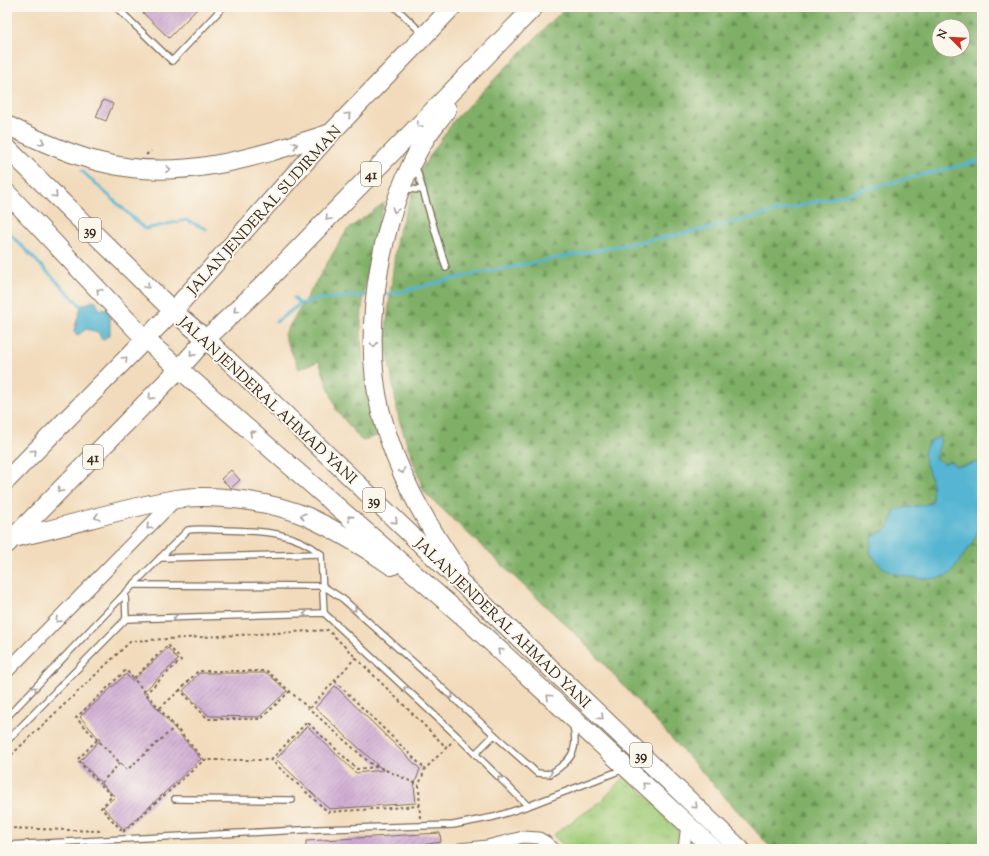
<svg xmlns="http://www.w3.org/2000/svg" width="989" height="856" viewBox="0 0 989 856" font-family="'Sorts Mill Goudy',serif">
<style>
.forest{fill:url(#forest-firs);stroke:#5e6d43;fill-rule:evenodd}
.park{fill:url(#park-tufts);stroke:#6e7b4b}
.water{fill:#54b5d2;stroke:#487078}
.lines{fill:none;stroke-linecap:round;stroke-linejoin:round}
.stream{stroke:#54b5d2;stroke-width:3}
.building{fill:url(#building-hatch)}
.service-casing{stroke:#7b6855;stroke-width:8}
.minor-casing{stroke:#7b6855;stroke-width:13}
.tertiary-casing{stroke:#7b6855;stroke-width:15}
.trunk-casing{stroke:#7b6855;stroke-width:20}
.path{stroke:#7b6855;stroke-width:2;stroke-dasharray:3 3;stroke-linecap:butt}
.service{stroke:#fff;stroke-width:5.5}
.minor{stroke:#fff;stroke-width:11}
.tertiary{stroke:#fff;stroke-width:13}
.trunk{stroke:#fff;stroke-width:18}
.oneway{stroke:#a79f9a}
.labels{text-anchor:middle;stroke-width:4;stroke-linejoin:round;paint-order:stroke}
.shield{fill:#fbf7ec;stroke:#75685c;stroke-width:1}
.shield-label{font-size:14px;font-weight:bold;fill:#3b2a1e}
.street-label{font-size:15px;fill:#3b2a1e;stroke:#fbf7ec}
</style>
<defs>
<pattern id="forest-firs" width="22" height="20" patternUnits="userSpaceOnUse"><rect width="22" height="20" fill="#80b068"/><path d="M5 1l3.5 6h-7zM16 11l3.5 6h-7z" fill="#6a8f55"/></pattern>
<pattern id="park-tufts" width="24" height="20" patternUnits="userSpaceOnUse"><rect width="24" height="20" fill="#a1cc78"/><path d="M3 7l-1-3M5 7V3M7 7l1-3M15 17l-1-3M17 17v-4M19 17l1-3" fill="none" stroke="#8caf67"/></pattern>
<pattern id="building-hatch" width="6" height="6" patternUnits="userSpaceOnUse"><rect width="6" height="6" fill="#cfaad3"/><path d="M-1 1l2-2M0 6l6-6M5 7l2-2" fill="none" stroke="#a98bab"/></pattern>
</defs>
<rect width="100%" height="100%" fill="#fbf7ec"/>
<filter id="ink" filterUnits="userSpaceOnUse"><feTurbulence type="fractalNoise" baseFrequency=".025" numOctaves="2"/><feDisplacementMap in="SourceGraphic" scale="8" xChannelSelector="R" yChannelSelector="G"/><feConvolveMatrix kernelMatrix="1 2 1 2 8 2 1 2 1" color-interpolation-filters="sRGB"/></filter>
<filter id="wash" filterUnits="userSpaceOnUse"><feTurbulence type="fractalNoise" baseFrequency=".012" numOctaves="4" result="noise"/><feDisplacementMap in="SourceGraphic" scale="16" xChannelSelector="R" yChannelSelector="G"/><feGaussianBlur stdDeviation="0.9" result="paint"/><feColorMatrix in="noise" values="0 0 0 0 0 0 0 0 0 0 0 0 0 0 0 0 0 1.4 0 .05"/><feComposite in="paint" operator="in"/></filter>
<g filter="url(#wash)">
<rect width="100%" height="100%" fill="#f2dbbc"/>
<g class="forest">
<path d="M 566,7 L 982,7 L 982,849 L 772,849 L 583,641 L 424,492 L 399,420 L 385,339 L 397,236 L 421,169 L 455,119 ZM 939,26 L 963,26 L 963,50 L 939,50 Z"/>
<path d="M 384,203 C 374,242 363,282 361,323 C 360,360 370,400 379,435 L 362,441 L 337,411 L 319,361 L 299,369 L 284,335 L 347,230 Z"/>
</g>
<path class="park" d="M 624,776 L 679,824 L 676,849 L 567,849 L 553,835 L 603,800 Z"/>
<g class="water">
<path d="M 95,300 L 99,309 L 108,310 L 110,316 L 110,335 L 102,340 L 98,332 L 86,329 L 77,336 L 74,331 L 81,306 Z"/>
<path d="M 938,437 L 941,441 L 935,458 L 944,464 L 950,461 L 956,466 L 968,465 L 979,462 C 984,480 983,521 975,538 C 971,546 965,553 960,560 C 957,564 954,570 951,573 C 940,581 921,579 909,577 C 889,573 881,569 870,552 L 872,537 L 889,528 L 895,510 L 932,503 C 932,497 933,490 932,484 C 928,464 914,449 938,437 Z"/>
</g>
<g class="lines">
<g class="stream">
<path d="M 82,171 L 145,229 L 186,220 L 206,229"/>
<path d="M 7,231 L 81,306"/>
<path d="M 382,294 L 395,293 L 465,276 L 706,229 L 982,160"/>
<path d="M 294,298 L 300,304"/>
<path d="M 276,322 L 300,304 L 318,299 L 370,295"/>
</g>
</g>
<g id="blocks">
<g class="building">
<path d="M 137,7 L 199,7 L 169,38 Z"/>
<path d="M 103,100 L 113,104 L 106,121 L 96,117 Z"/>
<path d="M 231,470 L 240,480 L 231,488 L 221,479 Z"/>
<path d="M 168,648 L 178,660 L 143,692 L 201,759 L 124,830 L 103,807 L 115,797 L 80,761 L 100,740 L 80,717 L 126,674 L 132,681 Z"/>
<path d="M 199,673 L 267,673 L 287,691 L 259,717 L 209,716 L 183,691 Z"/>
<path d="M 335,686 L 420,769 L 414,786 L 416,803 L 329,809 L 276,759 L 307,726 L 356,773 L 383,770 L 315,708 Z"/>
<path d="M 440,833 L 441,842 L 398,849 L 306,849 L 306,841 Z"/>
</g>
</g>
</g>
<g filter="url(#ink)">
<use href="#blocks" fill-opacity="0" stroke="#7b6855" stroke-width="1"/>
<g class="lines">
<defs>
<g id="service">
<path d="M 116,7 L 172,61 L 223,7"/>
<path d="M 395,7 L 423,34"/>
<path d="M 416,167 L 446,268"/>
<path d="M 404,189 L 423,190"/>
<path d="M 160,558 L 321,554"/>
<path d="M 133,585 L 323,586 L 343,599 L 537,773 L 550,774 C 571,761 579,751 573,726"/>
<path d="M 125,593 L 126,619"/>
<path d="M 7,717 L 133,585 L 188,530 C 199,528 211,530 222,530 C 256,531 293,530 321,554 L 324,613"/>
<path d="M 7,741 L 126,619 L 324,613 L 457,736 L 528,806"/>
<path d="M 475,754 L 494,735"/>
<path d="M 175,799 L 292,800"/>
<path d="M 7,845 L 320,829 L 453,825 L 494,817 L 528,806 L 624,769"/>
</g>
<g id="minor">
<path d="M 460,849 L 487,846 L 523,837 L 539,838 L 546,842 L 554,849"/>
<path d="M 684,849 L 687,824"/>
</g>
<path id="tertiary" d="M 7,671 L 176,499"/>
<g id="trunk">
<path d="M 447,109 C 441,118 433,127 427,136 C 381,209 360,329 381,413 C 396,471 425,522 458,570"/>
<path d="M 7,125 C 37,140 68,154 100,162 C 179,183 256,157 331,133"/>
<path d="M 7,148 L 173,311 L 206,339 L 740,849"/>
<path d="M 7,193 L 145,339 L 466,619 L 714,849"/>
<path d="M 7,480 L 173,311 L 331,133 L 452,7"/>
<path d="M 13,538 C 68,527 121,508 176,499 C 213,493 274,502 308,517 C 336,530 366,548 392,566"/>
<path d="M 7,544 L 178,370 L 206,339 L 261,287 L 534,7"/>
</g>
</defs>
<use href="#service" class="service-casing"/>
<use href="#minor" class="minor-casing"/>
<use href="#tertiary" class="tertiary-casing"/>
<use href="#trunk" class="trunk-casing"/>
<g class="path">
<path d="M 146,155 L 151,151"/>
<path d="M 134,678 L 168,645 L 181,660 L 146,693"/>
<path d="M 335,681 L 425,769"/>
<path d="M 290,691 L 261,719 L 208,719 L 180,690 L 198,671 L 267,671 L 370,763 L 419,785"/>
<path d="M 160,708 L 180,690"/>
<path d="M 310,708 L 356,657"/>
<path d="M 176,726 L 127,770 L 76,718 L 126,670 L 204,760"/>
<path d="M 97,740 L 77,760 L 100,784"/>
<path d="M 7,759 L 131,641 L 328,630 L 446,747"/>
<path d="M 271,760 L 307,722 L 357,769 L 377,767"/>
<path d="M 120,763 L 100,784 L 112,796 L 101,808 L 123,832"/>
<path d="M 420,818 L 419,785 L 425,769 L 453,741"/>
<path d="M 7,828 L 101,831"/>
<path d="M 123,832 L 204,760 L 271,760 L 328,812 L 420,806"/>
</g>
<use href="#service" class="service"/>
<use href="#minor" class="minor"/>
<use href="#tertiary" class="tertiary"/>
<use href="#trunk" class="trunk"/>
</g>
<defs><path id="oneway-chevron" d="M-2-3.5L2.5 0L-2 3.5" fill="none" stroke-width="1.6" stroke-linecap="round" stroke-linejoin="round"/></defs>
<g class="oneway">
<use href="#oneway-chevron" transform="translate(348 115) rotate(-46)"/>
<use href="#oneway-chevron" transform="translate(419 125) rotate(134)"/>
<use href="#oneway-chevron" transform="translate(42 142) rotate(24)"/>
<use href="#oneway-chevron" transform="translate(295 145) rotate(-18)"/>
<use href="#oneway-chevron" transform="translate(168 169) rotate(2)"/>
<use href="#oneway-chevron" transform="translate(55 195) rotate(45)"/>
<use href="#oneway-chevron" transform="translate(395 210) rotate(108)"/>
<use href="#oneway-chevron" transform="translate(328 218) rotate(134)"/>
<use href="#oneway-chevron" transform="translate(147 286) rotate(45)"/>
<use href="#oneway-chevron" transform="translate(99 291) rotate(-133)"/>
<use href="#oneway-chevron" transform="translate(236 310) rotate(137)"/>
<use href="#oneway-chevron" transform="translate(374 345) rotate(87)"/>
<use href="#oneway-chevron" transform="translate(192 354) rotate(131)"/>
<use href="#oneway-chevron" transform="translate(125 359) rotate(-46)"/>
<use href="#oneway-chevron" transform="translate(151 397) rotate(134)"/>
<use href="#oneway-chevron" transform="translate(252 433) rotate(-139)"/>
<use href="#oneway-chevron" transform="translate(34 452) rotate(-46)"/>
<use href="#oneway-chevron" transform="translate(402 471) rotate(68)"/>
<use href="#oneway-chevron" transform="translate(60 490) rotate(134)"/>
<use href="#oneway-chevron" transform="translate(303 516) rotate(-161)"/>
<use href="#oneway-chevron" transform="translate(97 517) rotate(165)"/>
<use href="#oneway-chevron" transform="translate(350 518) rotate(-139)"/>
<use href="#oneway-chevron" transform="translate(395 521) rotate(44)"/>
<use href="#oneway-chevron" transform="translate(149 527) rotate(134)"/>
<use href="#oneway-chevron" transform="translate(354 609) rotate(42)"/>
<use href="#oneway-chevron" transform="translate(306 614) rotate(178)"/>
<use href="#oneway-chevron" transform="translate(176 618) rotate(178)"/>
<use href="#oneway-chevron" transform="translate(58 620) rotate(134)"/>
<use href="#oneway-chevron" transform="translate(500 651) rotate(-137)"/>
<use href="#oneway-chevron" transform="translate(34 689) rotate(-46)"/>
<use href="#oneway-chevron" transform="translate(406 689) rotate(-137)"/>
<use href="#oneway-chevron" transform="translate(451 696) rotate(42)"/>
<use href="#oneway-chevron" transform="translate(549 697) rotate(-137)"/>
<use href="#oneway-chevron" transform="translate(601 717) rotate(44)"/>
<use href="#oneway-chevron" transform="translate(550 772) rotate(-23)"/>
<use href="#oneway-chevron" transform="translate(500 779) rotate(-136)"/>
<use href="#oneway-chevron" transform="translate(645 785) rotate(-137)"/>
<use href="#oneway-chevron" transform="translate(695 806) rotate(44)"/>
</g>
</g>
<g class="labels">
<g class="shield">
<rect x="361" y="162" width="20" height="24" rx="3"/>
<rect x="79" y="218" width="22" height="24" rx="3"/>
<rect x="83" y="445" width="20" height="24" rx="3"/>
<rect x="363" y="488" width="22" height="24" rx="3"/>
<rect x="630" y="743" width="22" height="24" rx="3"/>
</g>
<g class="shield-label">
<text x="371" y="179">41</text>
<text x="90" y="235">39</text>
<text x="93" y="462">41</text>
<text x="374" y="505">39</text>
<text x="641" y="760">39</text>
</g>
<g class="street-label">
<text transform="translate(264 210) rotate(-48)" y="5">JALAN JENDERAL SUDIRMAN</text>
<text transform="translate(268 400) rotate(43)" y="5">JALAN JENDERAL AHMAD YANI</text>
<text transform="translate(503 623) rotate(44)" y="5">JALAN JENDERAL AHMAD YANI</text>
</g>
</g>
<rect width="989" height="856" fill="none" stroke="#fbf7ec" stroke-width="24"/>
<g transform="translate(951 38) rotate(294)"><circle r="19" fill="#fbf7ec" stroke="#aea59a"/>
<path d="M0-3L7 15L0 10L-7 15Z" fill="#c8321e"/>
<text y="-6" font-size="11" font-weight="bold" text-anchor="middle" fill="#3b2a1e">N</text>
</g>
</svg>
